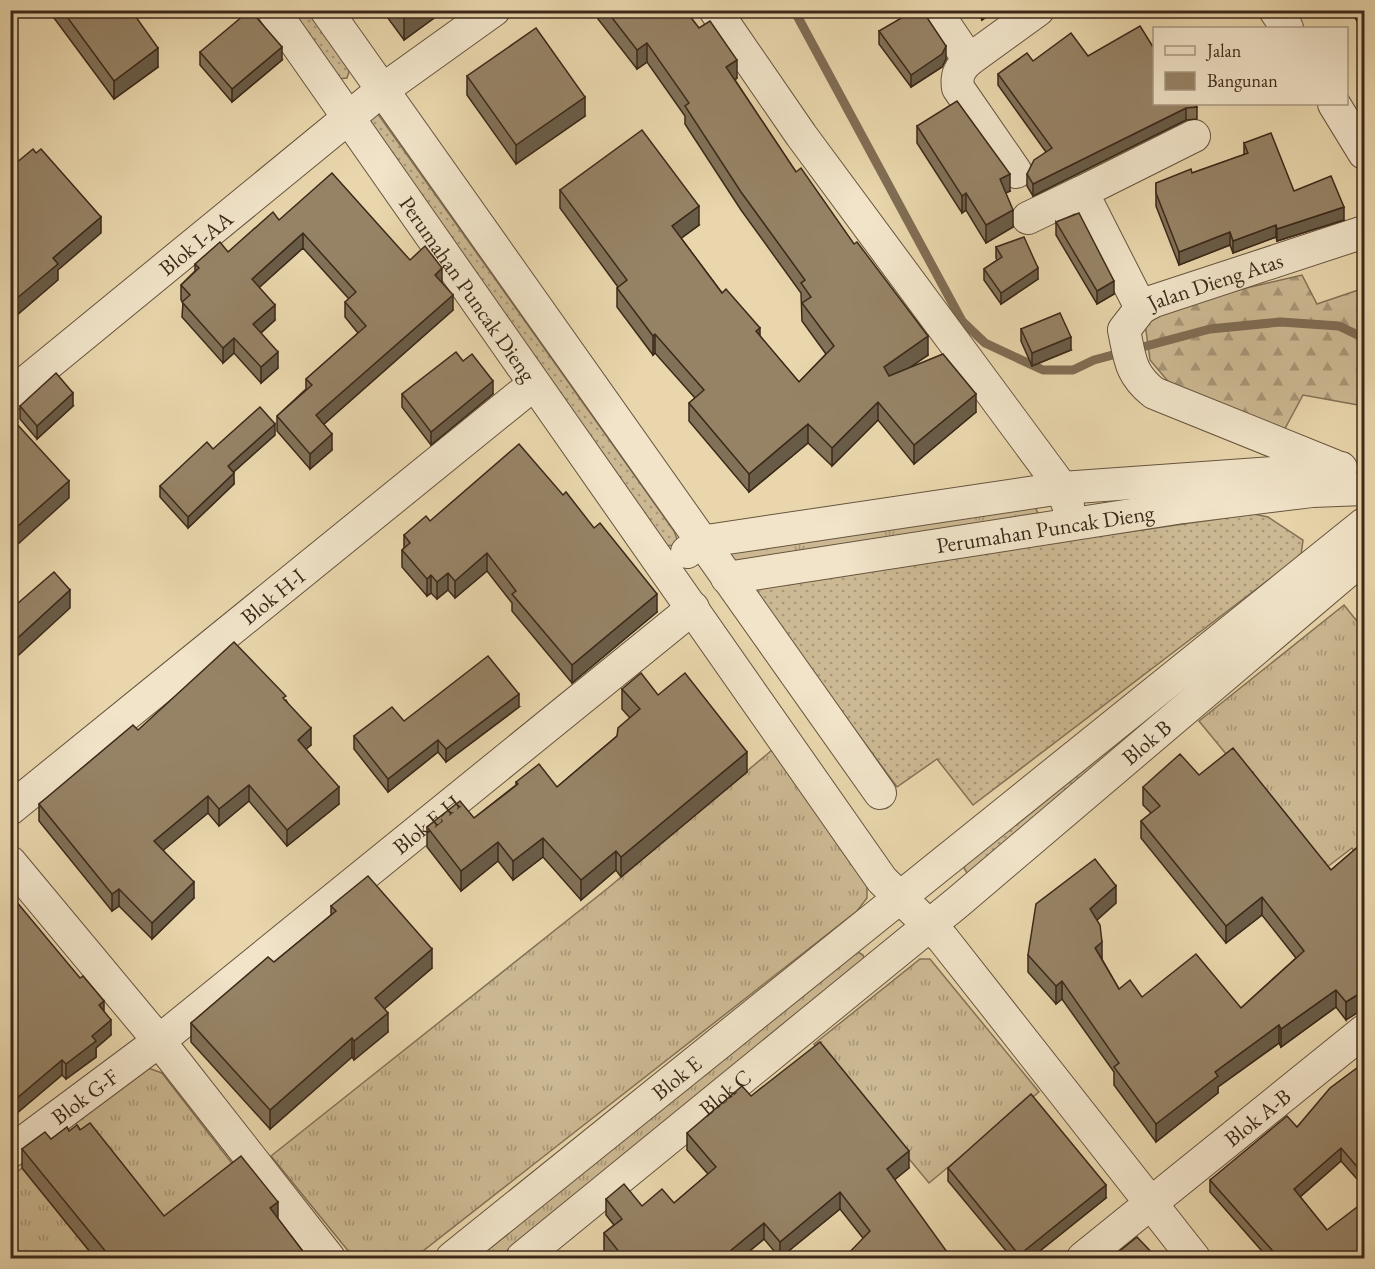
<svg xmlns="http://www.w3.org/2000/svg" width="1375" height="1269" viewBox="0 0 1375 1269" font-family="'EB Garamond',serif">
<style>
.grass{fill:url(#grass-tufts);stroke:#847156;stroke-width:1.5}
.forest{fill:url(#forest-firs);stroke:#847156;stroke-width:1.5}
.garden{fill:url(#garden-dots);stroke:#847156;stroke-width:1.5}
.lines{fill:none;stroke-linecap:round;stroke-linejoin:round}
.stream{stroke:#806d54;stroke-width:9}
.minor-casing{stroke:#67543e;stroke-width:34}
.minor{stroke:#f1e4c9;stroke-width:32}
.wall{fill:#817158;stroke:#3c291a;stroke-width:1.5}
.shaded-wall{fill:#695c47;stroke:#3c291a;stroke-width:1.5}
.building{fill:#968366;stroke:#3c291a;stroke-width:1.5}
.labels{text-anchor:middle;stroke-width:4.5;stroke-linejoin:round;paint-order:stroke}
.street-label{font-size:22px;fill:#3c291a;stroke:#f1e4c9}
</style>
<defs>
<pattern id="grass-tufts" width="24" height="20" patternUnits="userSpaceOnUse" patternTransform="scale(1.5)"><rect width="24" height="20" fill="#ccb993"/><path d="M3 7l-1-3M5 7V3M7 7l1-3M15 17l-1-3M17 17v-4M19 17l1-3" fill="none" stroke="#a79677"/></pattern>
<pattern id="forest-firs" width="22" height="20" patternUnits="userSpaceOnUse" patternTransform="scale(1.5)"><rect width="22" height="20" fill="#ccb993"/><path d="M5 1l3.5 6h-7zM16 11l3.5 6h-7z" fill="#a79677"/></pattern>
<pattern id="garden-dots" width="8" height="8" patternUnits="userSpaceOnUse" patternTransform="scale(1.5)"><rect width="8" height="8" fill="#ccb993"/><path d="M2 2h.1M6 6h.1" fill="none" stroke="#a79677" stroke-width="1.8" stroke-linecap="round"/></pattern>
</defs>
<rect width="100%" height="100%" fill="#e9d6ac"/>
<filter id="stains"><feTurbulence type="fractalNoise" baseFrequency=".00333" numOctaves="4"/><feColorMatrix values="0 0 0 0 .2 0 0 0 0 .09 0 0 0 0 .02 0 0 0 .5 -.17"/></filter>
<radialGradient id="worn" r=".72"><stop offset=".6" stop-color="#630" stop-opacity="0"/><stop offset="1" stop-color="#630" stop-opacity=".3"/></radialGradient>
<g class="grass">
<path d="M 1034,505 L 1038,513 L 1036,517 L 725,563 L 720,552 Z"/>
<path d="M 1344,605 L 1364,630 L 1364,864 L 1352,848 L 1322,871 L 1199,721 Z"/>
<path d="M 772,750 L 867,886 L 867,898 L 857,911 L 414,1258 L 354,1258 L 271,1156 L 608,888 Z"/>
<path d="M 856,951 L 863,955 L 865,962 L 860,969 L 498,1258 L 471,1258 Z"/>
<path d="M 920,959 L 930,959 L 1039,1092 L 929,1183 L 814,1044 Z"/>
<path d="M 148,1068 L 162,1073 L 241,1175 L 164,1235 L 73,1120 Z"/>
<path d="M 22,1168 L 95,1258 L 11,1258 L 11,1177 Z"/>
</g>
<path class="forest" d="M 1302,275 L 1317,304 L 1364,288 L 1364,406 L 1303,395 L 1282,434 L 1178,393 L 1150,360 L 1145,323 L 1170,306 Z"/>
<g class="garden">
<path d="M 289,11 L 309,11 L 347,65 L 349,72 L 347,78 L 338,79 Z"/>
<path d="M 378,114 L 674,531 L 677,539 L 675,545 L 665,546 L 366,125 L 368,116 Z"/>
<path d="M 1254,514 L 1268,517 L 1303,540 L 1301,555 L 973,805 L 937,759 L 897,787 L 757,596 L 756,587 L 762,584 Z"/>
<path d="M 1310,582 L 974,873 L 967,873 L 964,868 L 966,864 Z"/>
</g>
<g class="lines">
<path class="stream" d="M 794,10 L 962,321 L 985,343 L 1043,370 L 1073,370 L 1094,360 L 1210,329 L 1281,322 L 1339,326 L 1364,338"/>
<defs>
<g id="minor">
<path id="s1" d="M 273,10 L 882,880 L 943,939 L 1194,1258"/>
<path d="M 326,10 L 880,793"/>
<path d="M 715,10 L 801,135 L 1062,488 L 1068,505"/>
<path d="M 935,10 L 969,60 L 1038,10"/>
<path d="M 1275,10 L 1287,28"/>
<path d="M 969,60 C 960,68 956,75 958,88 L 1016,172"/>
<path d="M 1334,104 L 1364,153"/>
<path d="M 1028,218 L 1082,192"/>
<path d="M 1141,308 L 1082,192 L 1194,136"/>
<path id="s2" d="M 10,395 L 381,91 L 494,10"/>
<path id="s3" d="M 1335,466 L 1154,393 C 1130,374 1130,359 1124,330 L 1141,308 L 1154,301 L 1364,232"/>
<path d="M 687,552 L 700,542 L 1062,488 L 1341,468"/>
<path id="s4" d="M 727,578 L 1183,507 L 1312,491 L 1364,489"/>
<path id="s5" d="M 10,809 L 534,384"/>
<path d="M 10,862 L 159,1041 L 329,1258"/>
<path id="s6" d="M 10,1152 L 159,1041 L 693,608"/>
<path id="s7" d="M 452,1258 L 1364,524"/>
<path id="s8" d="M 522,1258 L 958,902 L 1364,557"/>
<path id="s9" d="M 1083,1258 L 1364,1031"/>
</g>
</defs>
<use href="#minor" class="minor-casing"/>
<use href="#minor" class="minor"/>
</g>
<g class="wall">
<path d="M 54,10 L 131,10 L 158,67 L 114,99 L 54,18 Z"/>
<path d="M 382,10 L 445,10 L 404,40 Z"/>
<path d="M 598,10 L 685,10 L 737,78 L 735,80 L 796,172 L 928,355 L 910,367 L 976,412 L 914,464 L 878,420 L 832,466 L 808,443 L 749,492 L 689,421 L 689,403 L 695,398 L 655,353 L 653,355 L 617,307 L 617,288 L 618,287 L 560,208 L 560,190 L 699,225 L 681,238 L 722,293 L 799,382 L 826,354 L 802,321 L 801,293 L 741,210 L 685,124 L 685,116 L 647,62 L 637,69 L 598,19 Z"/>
<path d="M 976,10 L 996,10 L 982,20 Z"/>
<path d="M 1350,10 L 1365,10 L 1365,28 L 1362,29 Z"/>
<path d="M 879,31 L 946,59 L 942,67 L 911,87 L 879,44 Z"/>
<path d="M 200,52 L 282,60 L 232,102 L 200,65 Z"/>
<path d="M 1088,56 L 1155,104 L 1197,107 L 1197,119 L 1186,120 L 1033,196 L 1027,186 L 1027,174 L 1046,152 L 998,85 L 998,74 L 1033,61 Z"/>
<path d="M 467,76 L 585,116 L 516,164 L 467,95 Z"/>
<path d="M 917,126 L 1010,191 L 1005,193 L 1013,227 L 986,243 L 966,210 L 962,213 L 917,143 Z"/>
<path d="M 1244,143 L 1294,191 L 1344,220 L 1277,241 L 1276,237 L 1233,253 L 1230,245 L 1179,265 L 1156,206 L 1156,183 L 1192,173 L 1244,155 Z"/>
<path d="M 279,220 L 410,260 L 442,283 L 453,310 L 324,424 L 332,450 L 310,469 L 277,431 L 277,416 L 306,389 L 306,379 L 358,333 L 345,317 L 345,302 L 349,299 L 303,248 L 259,287 L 275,320 L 261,333 L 278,368 L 261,383 L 234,353 L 223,363 L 182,317 L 183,302 L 181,300 L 181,285 L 195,271 L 195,264 L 228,252 Z"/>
<path d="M 1056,222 L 1114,294 L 1097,304 L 1056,235 Z"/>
<path d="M 996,247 L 1038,279 L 1001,304 L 984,280 L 984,269 L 997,260 L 996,258 Z"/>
<path d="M 1021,329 L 1071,350 L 1032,366 L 1021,341 Z"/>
<path d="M 463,361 L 493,394 L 431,445 L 402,407 L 402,394 Z"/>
<path d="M 20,406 L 73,406 L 37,439 L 20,419 Z"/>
<path d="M 275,435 L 233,472 L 234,484 L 188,528 L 160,497 L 160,486 L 213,449 Z"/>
<path d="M 430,521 L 657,612 L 572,683 L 512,611 L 512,603 L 487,571 L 455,598 L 448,590 L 437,599 L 431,593 L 427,596 L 402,567 L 402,550 L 404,548 L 404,535 Z"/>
<path d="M 622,689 L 658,695 L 747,772 L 621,877 L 616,870 L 581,900 L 543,857 L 513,880 L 498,861 L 461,891 L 427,847 L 427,827 L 474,818 L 516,785 L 516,782 L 557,787 L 617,736 L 630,718 L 622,709 Z"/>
<path d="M 286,700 L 311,745 L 306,749 L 339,804 L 287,846 L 249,801 L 219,826 L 208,813 L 163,850 L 194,898 L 152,939 L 119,906 L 112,911 L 39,821 L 39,804 L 138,730 Z"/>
<path d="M 519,707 L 446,762 L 438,752 L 388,792 L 354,749 L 354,736 L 404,721 Z"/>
<path d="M 1199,775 L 1331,870 L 1360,845 L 1346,1020 L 1336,1007 L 1281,1047 L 1279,1043 L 1218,1087 L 1218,1093 L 1156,1142 L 1114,1085 L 1114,1072 L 1062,999 L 1056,1004 L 1028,972 L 1028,955 L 1116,903 L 1097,920 L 1102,959 L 1119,989 L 1142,997 L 1241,1008 L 1296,958 L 1262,915 L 1226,943 L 1141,838 L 1141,821 L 1151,813 L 1143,805 L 1143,787 Z"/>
<path d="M 10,894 L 104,1012 L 111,1035 L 96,1048 L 96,1057 L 66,1079 L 62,1075 L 10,1119 Z"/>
<path d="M 331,906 L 432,968 L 384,1009 L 388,1032 L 354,1060 L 352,1057 L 270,1129 L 191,1042 L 191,1023 L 274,962 L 331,915 Z"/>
<path d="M 1365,1062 L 1365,1188 L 1341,1161 L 1300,1197 L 1327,1230 L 1365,1258 L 1268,1258 L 1210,1192 L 1210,1180 L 1297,1127 Z"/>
<path d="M 751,1096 L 909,1168 L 894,1180 L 947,1258 L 863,1238 L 840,1209 L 780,1258 L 764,1239 L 741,1258 L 611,1258 L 604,1250 L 604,1233 L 614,1225 L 606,1215 L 606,1199 L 642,1206 L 674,1203 L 708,1174 L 687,1150 L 687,1133 Z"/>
<path d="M 69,1131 L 164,1216 L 278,1219 L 308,1258 L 95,1258 L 22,1168 L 22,1149 L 51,1139 Z"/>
<path d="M 948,1168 L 1106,1198 L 1031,1258 L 1012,1258 L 948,1181 Z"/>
</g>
<g class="shaded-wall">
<path d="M 415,10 L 445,10 L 404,40 L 404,18 Z"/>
<path d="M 982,10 L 996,10 L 982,20 Z"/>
<path d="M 1365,11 L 1365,28 L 1362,29 L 1362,13 Z"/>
<path d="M 647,43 L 647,62 L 637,69 L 637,50 Z"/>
<path d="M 946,46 L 946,59 L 942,67 L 911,87 L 911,75 Z"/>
<path d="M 282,47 L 282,60 L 232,102 L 232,89 Z"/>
<path d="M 158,48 L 158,67 L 114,99 L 114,81 Z"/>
<path d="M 737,60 L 737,78 L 726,85 L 726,67 Z"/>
<path d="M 585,97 L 585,116 L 516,164 L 516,145 Z"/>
<path d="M 1186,108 L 1186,120 L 1033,196 L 1033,184 Z"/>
<path d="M 1010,174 L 1010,191 L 1000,196 L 1000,179 Z"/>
<path d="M 966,193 L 966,210 L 962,213 L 962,196 Z"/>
<path d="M 699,206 L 699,225 L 672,245 L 672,226 Z"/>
<path d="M 1344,207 L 1344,220 L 1277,241 L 1277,229 Z"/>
<path d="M 1013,210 L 1013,227 L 986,243 L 986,225 Z"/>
<path d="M 101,217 L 101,233 L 58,270 L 58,280 L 10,321 L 10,304 L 53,258 Z"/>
<path d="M 1276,225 L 1276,237 L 1233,253 L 1233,241 Z"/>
<path d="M 1230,232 L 1230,245 L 1179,265 L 1179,252 Z"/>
<path d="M 303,233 L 303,248 L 252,294 L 252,279 Z"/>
<path d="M 442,268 L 442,283 L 435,275 Z"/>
<path d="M 1038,268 L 1038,279 L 1001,304 L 1001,293 Z"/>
<path d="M 1114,281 L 1114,294 L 1097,304 L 1097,291 Z"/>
<path d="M 453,295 L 453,310 L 316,431 L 316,415 Z"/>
<path d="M 275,305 L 275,320 L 253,340 L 253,324 Z"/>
<path d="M 760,328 L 760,346 L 756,331 Z"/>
<path d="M 655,334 L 655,353 L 653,355 L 653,336 Z"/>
<path d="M 928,336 L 928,355 L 884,385 L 884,367 Z"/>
<path d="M 1071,337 L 1071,350 L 1032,366 L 1032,353 Z"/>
<path d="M 234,338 L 234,353 L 223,363 L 223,348 Z"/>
<path d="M 278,352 L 278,368 L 261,383 L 261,367 Z"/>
<path d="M 493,381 L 493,394 L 431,445 L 431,432 Z"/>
<path d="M 73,393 L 73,406 L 37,439 L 37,426 Z"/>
<path d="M 976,394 L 976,412 L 914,464 L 914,445 Z"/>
<path d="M 878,402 L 878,420 L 832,466 L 832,448 Z"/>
<path d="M 275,424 L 275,435 L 228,477 L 228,466 Z"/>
<path d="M 808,424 L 808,443 L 749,492 L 749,474 Z"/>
<path d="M 332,434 L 332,450 L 310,469 L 310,454 Z"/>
<path d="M 234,473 L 234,484 L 188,528 L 188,517 Z"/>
<path d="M 69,481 L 69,498 L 17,545 L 17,558 L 10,563 L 10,533 Z"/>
<path d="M 487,553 L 487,571 L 455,598 L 455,581 Z"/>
<path d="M 448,573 L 448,590 L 437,599 L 437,582 Z"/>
<path d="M 431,575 L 431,593 L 427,596 L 427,579 Z"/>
<path d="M 70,590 L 70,608 L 10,663 L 10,645 Z"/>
<path d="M 657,594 L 657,612 L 572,683 L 572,665 Z"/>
<path d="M 519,694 L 519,707 L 446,762 L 446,749 Z"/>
<path d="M 311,728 L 311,745 L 298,756 L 298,740 Z"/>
<path d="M 438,740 L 438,752 L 388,792 L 388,779 Z"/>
<path d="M 747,752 L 747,772 L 621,877 L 621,857 Z"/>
<path d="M 249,785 L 249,801 L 219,826 L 219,809 Z"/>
<path d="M 339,787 L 339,804 L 287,846 L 287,830 Z"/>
<path d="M 208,796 L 208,813 L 154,858 L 154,841 Z"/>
<path d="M 543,838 L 543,857 L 513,880 L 513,861 Z"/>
<path d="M 498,842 L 498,861 L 461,891 L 461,871 Z"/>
<path d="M 616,851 L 616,870 L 581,900 L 581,880 Z"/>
<path d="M 194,882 L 194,898 L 152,939 L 152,923 Z"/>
<path d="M 1116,886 L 1116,903 L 1090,926 L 1090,909 Z"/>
<path d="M 119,889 L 119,906 L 112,911 L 112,894 Z"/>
<path d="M 1262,897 L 1262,915 L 1226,943 L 1226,926 Z"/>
<path d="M 1102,942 L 1102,959 L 1095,948 Z"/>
<path d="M 432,949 L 432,968 L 375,1017 L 375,998 Z"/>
<path d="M 1062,981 L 1062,999 L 1056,1004 L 1056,986 Z"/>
<path d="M 1336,990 L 1336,1007 L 1281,1047 L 1281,1029 Z"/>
<path d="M 1365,990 L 1365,1008 L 1346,1020 L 1346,1002 Z"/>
<path d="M 104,1001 L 104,1016 L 99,1005 Z"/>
<path d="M 388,1013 L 388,1032 L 354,1060 L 354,1041 Z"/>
<path d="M 111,1020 L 111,1035 L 96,1048 L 96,1057 L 66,1079 L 66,1064 L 92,1036 Z"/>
<path d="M 1279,1025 L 1279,1043 L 1218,1087 L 1218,1093 L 1156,1142 L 1156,1124 L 1215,1072 Z"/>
<path d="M 352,1038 L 352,1057 L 270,1129 L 270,1110 Z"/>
<path d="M 62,1060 L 62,1075 L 10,1119 L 10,1104 Z"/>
<path d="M 1341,1148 L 1341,1161 L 1294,1202 L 1294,1189 Z"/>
<path d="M 909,1151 L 909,1168 L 887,1186 L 887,1169 Z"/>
<path d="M 1106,1185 L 1106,1198 L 1031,1258 L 1019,1258 L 1019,1255 Z"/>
<path d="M 840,1192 L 840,1209 L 780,1258 L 780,1242 Z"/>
<path d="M 278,1202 L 278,1222 L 270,1208 Z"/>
<path d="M 764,1223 L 764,1239 L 741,1258 L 730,1258 L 730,1251 Z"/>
<path d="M 947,1252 L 947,1258 L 940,1258 Z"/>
</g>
<g class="building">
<path d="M 62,10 L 131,10 L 158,48 L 114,81 Z"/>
<path d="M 250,10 L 282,47 L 232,89 L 200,52 Z"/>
<path d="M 398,10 L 415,10 L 404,18 Z"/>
<path d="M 606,10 L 685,10 L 699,28 L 710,21 L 737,60 L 726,67 L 796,172 L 801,168 L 854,244 L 857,242 L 928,336 L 884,367 L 889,376 L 943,354 L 976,394 L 914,445 L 878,402 L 832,448 L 808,424 L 749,474 L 689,403 L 704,390 L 655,334 L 653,336 L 617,288 L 627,280 L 560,190 L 642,130 L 699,206 L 672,226 L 722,293 L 726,289 L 760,328 L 756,331 L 799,382 L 834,346 L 802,303 L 811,297 L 801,283 L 805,280 L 741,192 L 685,106 L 689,103 L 647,43 L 637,50 Z"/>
<path d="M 915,10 L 922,10 L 946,46 L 942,54 L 911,75 L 879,31 Z"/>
<path d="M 1140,26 L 1155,50 L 1155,104 L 1195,104 L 1197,107 L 1186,108 L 1033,184 L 1027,174 L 1034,160 L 1052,148 L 998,74 L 1027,53 L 1033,61 L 1071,33 L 1088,56 Z"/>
<path d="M 536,28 L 585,97 L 516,145 L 467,76 Z"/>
<path d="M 957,101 L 1010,174 L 1000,179 L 1013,210 L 986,225 L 966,193 L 962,196 L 917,126 Z"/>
<path d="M 1271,133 L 1294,191 L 1331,176 L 1344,207 L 1277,229 L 1276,225 L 1233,241 L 1230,232 L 1179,252 L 1156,193 L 1156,183 L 1191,169 L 1192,173 L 1248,153 L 1244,143 Z"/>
<path d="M 33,149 L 36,153 L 41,149 L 101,217 L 53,258 L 58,264 L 10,304 L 10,168 Z"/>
<path d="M 332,173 L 410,260 L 425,246 L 442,268 L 435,275 L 453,295 L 316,415 L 332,434 L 310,454 L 277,416 L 312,385 L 306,379 L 366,326 L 345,302 L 356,292 L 303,233 L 252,279 L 275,305 L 253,324 L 278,352 L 261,367 L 234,338 L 223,348 L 182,302 L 190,295 L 181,285 L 199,268 L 195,264 L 220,242 L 228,252 L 273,212 L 279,220 Z"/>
<path d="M 1079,213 L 1114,281 L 1097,291 L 1056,222 Z"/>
<path d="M 1024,237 L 1038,268 L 1001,293 L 984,269 L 1002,257 L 996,247 Z"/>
<path d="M 1060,313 L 1071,337 L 1032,353 L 1021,329 Z"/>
<path d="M 456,352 L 463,361 L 472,354 L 493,381 L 431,432 L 402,394 Z"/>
<path d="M 56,373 L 73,393 L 37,426 L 20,406 Z"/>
<path d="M 260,407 L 275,424 L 228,466 L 234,473 L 188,517 L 160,486 L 207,442 L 213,449 Z"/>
<path d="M 15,422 L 69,481 L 10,533 L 10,426 Z"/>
<path d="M 519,444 L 563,495 L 566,492 L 594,528 L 600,523 L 657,594 L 572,665 L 512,594 L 516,591 L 487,553 L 455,581 L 448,573 L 437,582 L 431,575 L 427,579 L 402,550 L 410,543 L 404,535 L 426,516 L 430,521 Z"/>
<path d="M 10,533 L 17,540 L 10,546 Z"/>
<path d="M 54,572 L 70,590 L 10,645 L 10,610 Z"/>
<path d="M 234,642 L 286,696 L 283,698 L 311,728 L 298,740 L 339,787 L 287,830 L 249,785 L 219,809 L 208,796 L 154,841 L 194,882 L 152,923 L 119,889 L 112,894 L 39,804 L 133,725 L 138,730 Z"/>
<path d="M 488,656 L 519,694 L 446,749 L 438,740 L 388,779 L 354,736 L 392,707 L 404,721 Z"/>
<path d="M 641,673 L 658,695 L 685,673 L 747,752 L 621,857 L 616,851 L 581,880 L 543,838 L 513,861 L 498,842 L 461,871 L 427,827 L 460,801 L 474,818 L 518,784 L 516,782 L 539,764 L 557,787 L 617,736 L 618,728 L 640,709 L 622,689 Z"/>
<path d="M 1233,748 L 1331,870 L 1360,845 L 1365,850 L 1365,990 L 1346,1002 L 1336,990 L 1281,1029 L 1279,1025 L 1215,1072 L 1218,1076 L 1156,1124 L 1114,1067 L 1119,1063 L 1062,981 L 1056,986 L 1028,955 L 1036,904 L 1095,859 L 1116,886 L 1090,909 L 1100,925 L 1102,942 L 1095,948 L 1119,989 L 1130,980 L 1142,997 L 1196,954 L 1241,1008 L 1304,951 L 1262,897 L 1226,926 L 1141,821 L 1160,806 L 1143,787 L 1180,754 L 1199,775 Z"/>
<path d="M 368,876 L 432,949 L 375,998 L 388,1013 L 354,1041 L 352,1038 L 270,1110 L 191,1023 L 268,957 L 274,962 L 336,911 L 331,906 Z"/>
<path d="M 10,894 L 80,978 L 83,976 L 104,1001 L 99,1005 L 111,1020 L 92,1036 L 96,1041 L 66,1064 L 62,1060 L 10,1104 Z"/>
<path d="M 820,1042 L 909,1151 L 887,1169 L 947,1252 L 940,1258 L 844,1258 L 870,1231 L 840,1192 L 780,1242 L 764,1223 L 730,1251 L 736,1258 L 624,1258 L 604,1233 L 622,1219 L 606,1199 L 624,1184 L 642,1206 L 662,1189 L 674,1203 L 716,1167 L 687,1133 L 742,1086 L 751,1096 Z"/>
<path d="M 1365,1062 L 1365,1176 L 1341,1148 L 1294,1189 L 1327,1230 L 1365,1201 L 1365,1258 L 1279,1258 L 1210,1180 L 1287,1116 L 1297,1127 L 1330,1088 Z"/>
<path d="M 1031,1094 L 1106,1185 L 1019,1255 L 948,1168 Z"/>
<path d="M 90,1123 L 164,1216 L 241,1156 L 278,1202 L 270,1208 L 308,1258 L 111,1258 L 22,1149 L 45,1132 L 51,1139 L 67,1127 L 69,1131 L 77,1125 L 80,1130 Z"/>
<path d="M 1137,1237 L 1157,1258 L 1111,1258 Z"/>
<path d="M 10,1241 L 24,1258 L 10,1258 Z"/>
</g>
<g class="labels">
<g class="street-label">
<text dy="8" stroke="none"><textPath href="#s2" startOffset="240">Blok I-AA</textPath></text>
<text dy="8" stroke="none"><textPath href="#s3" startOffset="374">Jalan Dieng Atas</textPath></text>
<text dy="8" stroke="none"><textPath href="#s1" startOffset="340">Perumahan Puncak Dieng</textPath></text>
<text dy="8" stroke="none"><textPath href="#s4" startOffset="322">Perumahan Puncak Dieng</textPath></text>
<text dy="8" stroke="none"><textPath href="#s5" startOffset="338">Blok H-I</textPath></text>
<text dy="8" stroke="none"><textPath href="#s8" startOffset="810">Blok B</textPath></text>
<text dy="8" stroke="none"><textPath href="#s6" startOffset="530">Blok E-H</textPath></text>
<text dy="8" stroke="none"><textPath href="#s7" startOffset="288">Blok E</textPath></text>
<text dy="8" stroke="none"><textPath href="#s8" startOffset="262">Blok C</textPath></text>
<text dy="8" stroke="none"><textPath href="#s6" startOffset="93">Blok G-F</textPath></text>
<text dy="8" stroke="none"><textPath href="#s9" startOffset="224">Blok A-B</textPath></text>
</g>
</g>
<rect width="1375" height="1269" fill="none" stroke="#e9d6ac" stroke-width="36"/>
<rect x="12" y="12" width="1351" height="1245" fill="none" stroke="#3c291a" stroke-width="3"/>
<rect x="18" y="18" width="1339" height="1233" fill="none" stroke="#3c291a" stroke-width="1.5"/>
<rect x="1153" y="27" width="195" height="78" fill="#f1e4c9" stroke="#a99983" stroke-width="1.5"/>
<rect x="1165" y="46" width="30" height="9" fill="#f1e4c9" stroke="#a99983" stroke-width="1.5"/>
<text x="1207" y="57" font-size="18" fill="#3c291a">Jalan</text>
<rect x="1165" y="72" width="30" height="18" fill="#968366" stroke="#a99983" stroke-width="1.5"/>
<text x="1207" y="87" font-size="18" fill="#3c291a">Bangunan</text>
<rect width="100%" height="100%" filter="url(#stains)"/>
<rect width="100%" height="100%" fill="url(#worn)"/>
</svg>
